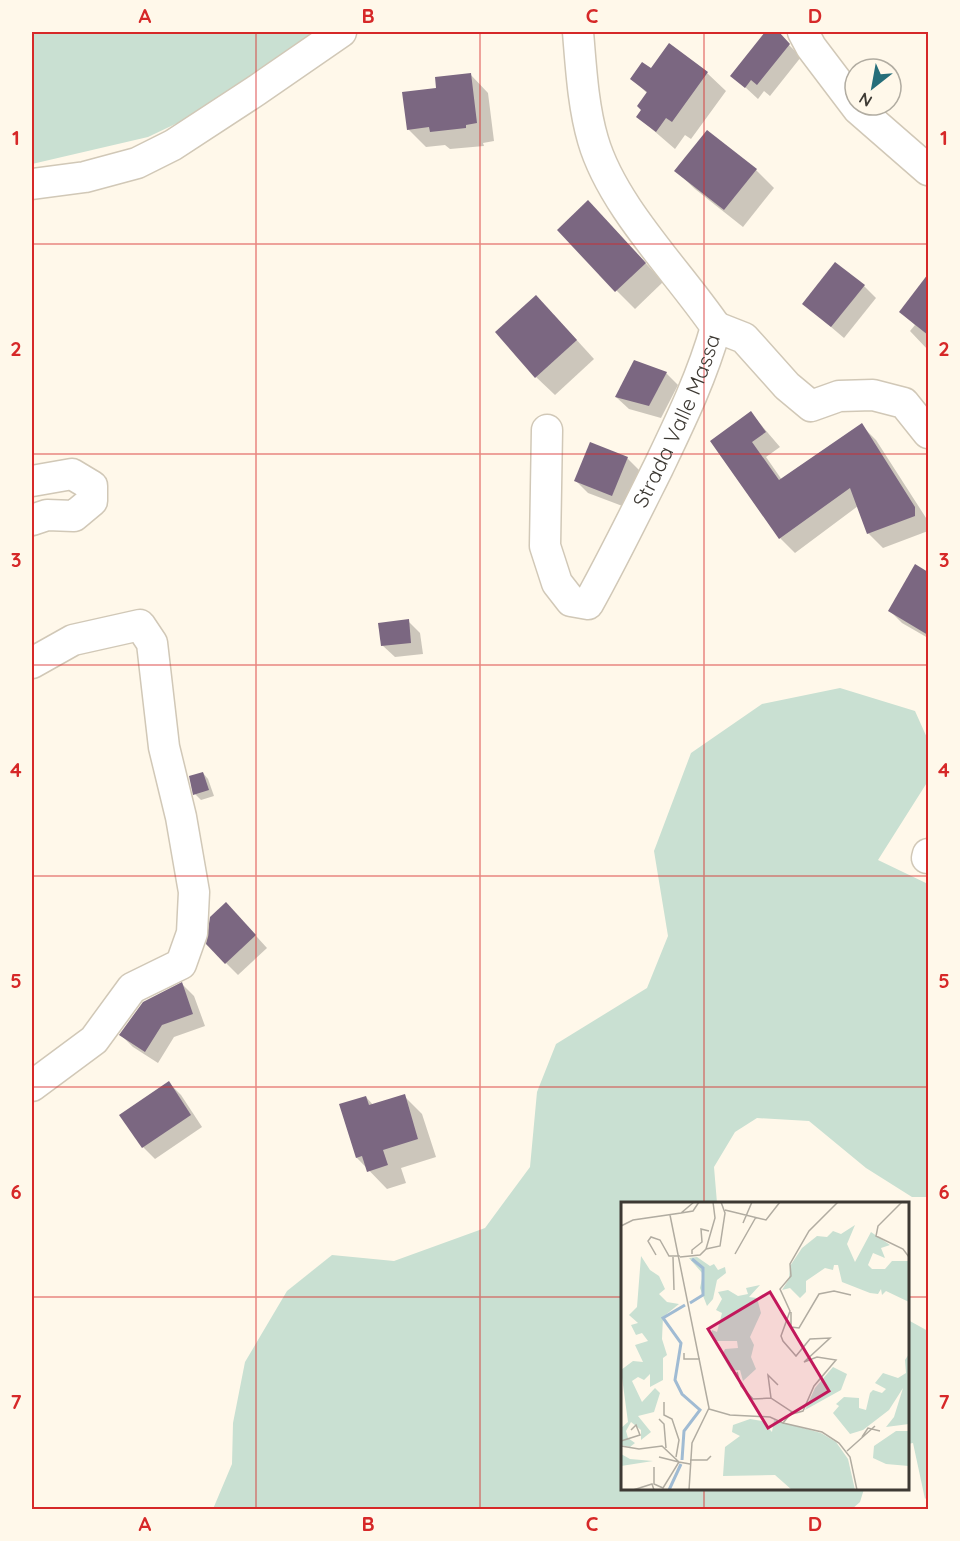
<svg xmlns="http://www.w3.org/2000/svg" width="960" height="1541" viewBox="0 0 960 1541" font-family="Quicksand,sans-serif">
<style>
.green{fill:#c9e0d2}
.shadow{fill:#0003}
.building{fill:#7b6781}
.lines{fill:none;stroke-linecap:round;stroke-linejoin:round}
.minor-casing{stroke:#d1c8b7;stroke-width:33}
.minor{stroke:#fff;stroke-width:30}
.grid{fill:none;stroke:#d62828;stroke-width:1.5;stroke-opacity:0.55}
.labels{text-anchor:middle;stroke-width:6;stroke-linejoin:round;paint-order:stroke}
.street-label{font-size:21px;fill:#3d3933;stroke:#fff8ea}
.inset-river{fill:none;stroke:#a0bbd3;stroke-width:3}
.inset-road{fill:none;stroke:#b1aca1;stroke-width:1.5}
.view{fill:#c2185b;fill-opacity:0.15;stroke:#c2185b;stroke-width:3}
.inset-edge{fill:none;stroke:#3d3933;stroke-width:3}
.neatline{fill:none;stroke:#d62828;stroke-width:2}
.grid-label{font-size:20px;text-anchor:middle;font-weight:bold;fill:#d62828}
</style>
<rect width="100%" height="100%" fill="#fff8ea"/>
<g class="green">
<path d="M 32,32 L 337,32 L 209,108 L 148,137 L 32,164 Z"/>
<path d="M 840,688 L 915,711 L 928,740 L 928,781 L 878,860 L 928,884 L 928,1197 L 912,1197 L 866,1168 L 809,1121 L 757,1118 L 735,1132 L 714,1167 L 717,1203 L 622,1204 L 622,1488 L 864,1489 L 860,1502 L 851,1510 L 213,1509 L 232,1464 L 233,1423 L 245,1362 L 287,1291 L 332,1255 L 394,1261 L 485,1228 L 530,1167 L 537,1092 L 556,1044 L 647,988 L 668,936 L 654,851 L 691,753 L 762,704 Z"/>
<path d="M 908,1320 L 928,1331 L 928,1496 L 925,1499 L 913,1443 L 908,1444 Z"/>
</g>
<g class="shadow">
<path d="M 767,32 L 776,32 L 801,57 L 770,96 L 764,91 L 758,99 L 732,75 Z"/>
<path d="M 669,45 L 707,73 L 726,91 L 691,139 L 685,135 L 675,149 L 638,117 L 648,94 L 632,79 L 651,70 Z"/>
<path d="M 470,74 L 488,93 L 494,141 L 483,143 L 484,146 L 450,149 L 445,145 L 426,147 L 408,129 L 438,89 Z"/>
<path d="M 756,170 L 774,188 L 743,227 L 695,189 L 676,171 Z"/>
<path d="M 606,220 L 663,282 L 635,309 L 616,290 Z"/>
<path d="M 928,277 L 928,350 L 910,331 L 915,325 L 901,312 Z"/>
<path d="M 864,286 L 876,298 L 844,338 L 804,304 Z"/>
<path d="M 554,315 L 594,359 L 555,395 L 536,377 Z"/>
<path d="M 635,362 L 666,373 L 678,385 L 661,418 L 629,409 L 616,397 Z"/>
<path d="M 751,413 L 780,447 L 766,457 L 782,480 L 861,425 L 876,440 L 928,521 L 928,531 L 883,548 L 868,533 L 858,506 L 795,553 L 780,538 L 712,441 Z"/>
<path d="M 627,458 L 639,470 L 625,507 L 588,493 L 576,481 Z"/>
<path d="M 915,566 L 928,574 L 928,638 L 902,623 L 890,611 Z"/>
<path d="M 408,621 L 420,633 L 423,654 L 395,657 L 382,645 Z"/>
<path d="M 203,773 L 208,779 L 214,796 L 201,800 L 195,794 Z"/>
<path d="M 238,916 L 267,948 L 238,975 L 226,963 Z"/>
<path d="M 182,984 L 194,996 L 205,1026 L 174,1037 L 158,1063 L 133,1047 L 121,1035 Z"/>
<path d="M 169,1083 L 181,1095 L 202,1127 L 155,1159 L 143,1147 Z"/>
<path d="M 404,1096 L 422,1114 L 436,1157 L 401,1168 L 406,1183 L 387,1189 L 357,1158 L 341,1105 L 366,1097 L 374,1106 Z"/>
</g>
<g class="building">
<path d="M 765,32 L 779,32 L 790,44 L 757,85 L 751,80 L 745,88 L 730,76 Z"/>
<path d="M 669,43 L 708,72 L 672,122 L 666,118 L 656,132 L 636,117 L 641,110 L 637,106 L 647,92 L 630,79 L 642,62 L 651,68 Z"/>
<path d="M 471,73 L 477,123 L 466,125 L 466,128 L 430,132 L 429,127 L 407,130 L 402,92 L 436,88 L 435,77 Z"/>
<path d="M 707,130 L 757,169 L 724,210 L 674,171 Z"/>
<path d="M 588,200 L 646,263 L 615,292 L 557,230 Z"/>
<path d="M 835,262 L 865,285 L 831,327 L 802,304 Z"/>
<path d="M 928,274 L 928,335 L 899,312 Z"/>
<path d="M 536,295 L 577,340 L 535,378 L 495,332 Z"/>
<path d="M 634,360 L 667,372 L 649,406 L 615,397 Z"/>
<path d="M 751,411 L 766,432 L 752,442 L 779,480 L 862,423 L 915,507 L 915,516 L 867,534 L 850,488 L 779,539 L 710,441 Z"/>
<path d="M 590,442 L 628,457 L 612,496 L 574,481 Z"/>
<path d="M 915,564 L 928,572 L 928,635 L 888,611 Z"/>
<path d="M 409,619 L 411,643 L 381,646 L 378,623 Z"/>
<path d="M 203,772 L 209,790 L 193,795 L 189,776 Z"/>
<path d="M 226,902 L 256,935 L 225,964 L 206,944 L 210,917 Z"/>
<path d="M 182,982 L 193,1014 L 162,1025 L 145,1052 L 119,1035 L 143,1002 Z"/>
<path d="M 169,1081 L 191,1115 L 142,1148 L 119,1115 Z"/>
<path d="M 405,1094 L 418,1139 L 383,1150 L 388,1165 L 367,1172 L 362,1156 L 356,1158 L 339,1104 L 366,1096 L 369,1105 Z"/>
</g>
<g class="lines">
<defs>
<g id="minor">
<path d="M 803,32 L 811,47 L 858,109 L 928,170"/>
<path d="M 32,184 L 85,177 L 137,163 L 173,145 L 257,90 L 341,32"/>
<path d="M 716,327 L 744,338 L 787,386 L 811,406 L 839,396 L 873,395 L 904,403 L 928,433"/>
<path id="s1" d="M 547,430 L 545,546 L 557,583 L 571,601 L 588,604 C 613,559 635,514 658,468 C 680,422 702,377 716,327 C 677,270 612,206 593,140 C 583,106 581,67 578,32"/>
<path d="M 32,481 L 72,474 L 92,486 L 92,501 L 74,516 L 47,515 L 32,520"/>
<path d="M 32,663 L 73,640 L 140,625 L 152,643 L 164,747 L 181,817 L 194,892 L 192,933 L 181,964 L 132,988 L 94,1040 L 32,1086"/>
<path d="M 927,858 L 928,854"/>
</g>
</defs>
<use href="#minor" class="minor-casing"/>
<use href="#minor" class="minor"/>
</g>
<path class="grid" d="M 256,32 L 256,1510M 480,32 L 480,1510M 704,32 L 704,1204M 32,244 L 928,244M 32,454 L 928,454M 32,665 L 928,665M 32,876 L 928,876M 32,1087 L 928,1087M 32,1297 L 622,1297M 908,1297 L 928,1297M 704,1488 L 704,1510"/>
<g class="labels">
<g class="street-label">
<text dy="7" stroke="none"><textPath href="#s1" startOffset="399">Strada Valle Massa</textPath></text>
</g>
</g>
<g transform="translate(621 1202)">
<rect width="288" height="288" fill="#fff8ea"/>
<path d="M 234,23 L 226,42 L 234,60 L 250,30 L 269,43 L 260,46 L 264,56 L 252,51 L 247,63 L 251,67 L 264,67 L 271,59 L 288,59 L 288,100 L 265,89 L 261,93 L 260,87 L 257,92 L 249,91 L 221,80 L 217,63 L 213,63 L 212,68 L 204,66 L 185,79 L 185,90 L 179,96 L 169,86 L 161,88 L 168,77 L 169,64 L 181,46 L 196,34 L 206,35 L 212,29 L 220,32 ZM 20,54 L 29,68 L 38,74 L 44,87 L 38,92 L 46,100 L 58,102 L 42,115 L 41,137 L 46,153 L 42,156 L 42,178 L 29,185 L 29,172 L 23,178 L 17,175 L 11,179 L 21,200 L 34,186 L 39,191 L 33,210 L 17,214 L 30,230 L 20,238 L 20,228 L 10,220 L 5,229 L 7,236 L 14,241 L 9,245 L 0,243 L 0,226 L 7,220 L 0,168 L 12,159 L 22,160 L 14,143 L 27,139 L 21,131 L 15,133 L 10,123 L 17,121 L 8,113 L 16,105 ZM 76,55 L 89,64 L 93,62 L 97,68 L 104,65 L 105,71 L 96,78 L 92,97 L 86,104 L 79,86 L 82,72 L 68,56 ZM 139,83 L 128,95 L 136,96 L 140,111 L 129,135 L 133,143 L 130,155 L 135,167 L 122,179 L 119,168 L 110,169 L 101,153 L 104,147 L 117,146 L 116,139 L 94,139 L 90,133 L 91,128 L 96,130 L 101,111 L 95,108 L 101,97 L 97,90 L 107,88 L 117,94 L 127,92 L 125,86 ZM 288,152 L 288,222 L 265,225 L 273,215 L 282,186 L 268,208 L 242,228 L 229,232 L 212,211 L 218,204 L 215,202 L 223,195 L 238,196 L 238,206 L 245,208 L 249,191 L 252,188 L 261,191 L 265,187 L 254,181 L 262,171 L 277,176 L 285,171 L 284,158 ZM 212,165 L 226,172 L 220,188 L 184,208 L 194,186 ZM 129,217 L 141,219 L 151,230 L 153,218 L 200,231 L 215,240 L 227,257 L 234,288 L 171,288 L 154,273 L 102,274 L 104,245 L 119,234 L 111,230 L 112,223 ZM 275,229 L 288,229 L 288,264 L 265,262 L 252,256 L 253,244 ZM 0,252 L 9,257 L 32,259 L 0,264 Z" fill="#c9e0d2"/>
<path class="inset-river" d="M 69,101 L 82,93 L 82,66 L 71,57M 61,258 L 63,229 L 79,208 L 61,192 L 54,178 L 60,141 L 42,116 L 64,103M 48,288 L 60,262"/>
<path class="inset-road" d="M 281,0 L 257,24 L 255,34 L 282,47 L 288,55M 104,8 L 145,18 L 159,0M 60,11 L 72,9 L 78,0M 49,13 L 88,206 L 71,241 L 68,288M 122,21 L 131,0M 0,24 L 12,18 L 60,11 L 73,0M 85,47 L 99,44 L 104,11 L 100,0M 71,52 L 71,48 L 81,40 L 80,27 L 88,29M 114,52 L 135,15M 35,53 L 27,39 L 30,35 L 39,38 L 48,54 L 59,54M 52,55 L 53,88M 59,55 L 79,53 L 85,47 L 94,16 L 92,0M 170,110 L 170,125 L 178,126 L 198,92 L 213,89 L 230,93M 63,151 L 63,157 L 79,157M 116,170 L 120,184 L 132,197 L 150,196M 0,186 L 0,206M 43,200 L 43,213 L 51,217 L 58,238 L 55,255M 88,207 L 109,213 L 149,215 L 162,221 L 171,210 L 150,196 L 147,173 L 157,183M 171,212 L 182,209 L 193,184 L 215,158 L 196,155 L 183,160 L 209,136 L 189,137 L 175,154 L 162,139 L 160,134 L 169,109 L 159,87 L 170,74 L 169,62 L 188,29 L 217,0M 38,217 L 43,222 L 45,246M 162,221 L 201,230 L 218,241 L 229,255 L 236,288M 241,235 L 247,226 L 259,229M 0,239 L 19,233 L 15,223 L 10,228M 0,244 L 18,247 L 41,244 L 58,260 L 69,262M 226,249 L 254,224M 69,258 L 86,258 L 90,254M 33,265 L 33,282 L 42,286 L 58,260 L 38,255M 12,288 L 31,282 L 33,288"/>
<path class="view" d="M 149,90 L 208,189 L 147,226 L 87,127 Z"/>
<rect width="288" height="288" class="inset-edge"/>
</g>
<rect width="960" height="1541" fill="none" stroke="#fff8ea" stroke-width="66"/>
<g transform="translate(873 87) rotate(211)"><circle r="28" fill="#fff8ea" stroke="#b1aca1" stroke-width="1.5"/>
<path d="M0-4.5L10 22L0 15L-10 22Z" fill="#266e7a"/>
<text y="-9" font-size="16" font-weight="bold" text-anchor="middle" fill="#3d3933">N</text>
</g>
<rect x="33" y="33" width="894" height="1475" class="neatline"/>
<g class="grid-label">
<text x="145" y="23">A</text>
<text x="368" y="23">B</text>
<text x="592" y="23">C</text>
<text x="815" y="23">D</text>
<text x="16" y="145">1</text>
<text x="944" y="145">1</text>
<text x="16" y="356">2</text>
<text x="944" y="356">2</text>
<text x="16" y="567">3</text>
<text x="944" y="567">3</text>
<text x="16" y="777">4</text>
<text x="944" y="777">4</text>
<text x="16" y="988">5</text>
<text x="944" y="988">5</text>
<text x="16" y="1199">6</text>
<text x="944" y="1199">6</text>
<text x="16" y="1409">7</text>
<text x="944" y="1409">7</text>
<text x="145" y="1531">A</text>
<text x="368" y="1531">B</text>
<text x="592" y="1531">C</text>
<text x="815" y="1531">D</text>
</g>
</svg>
